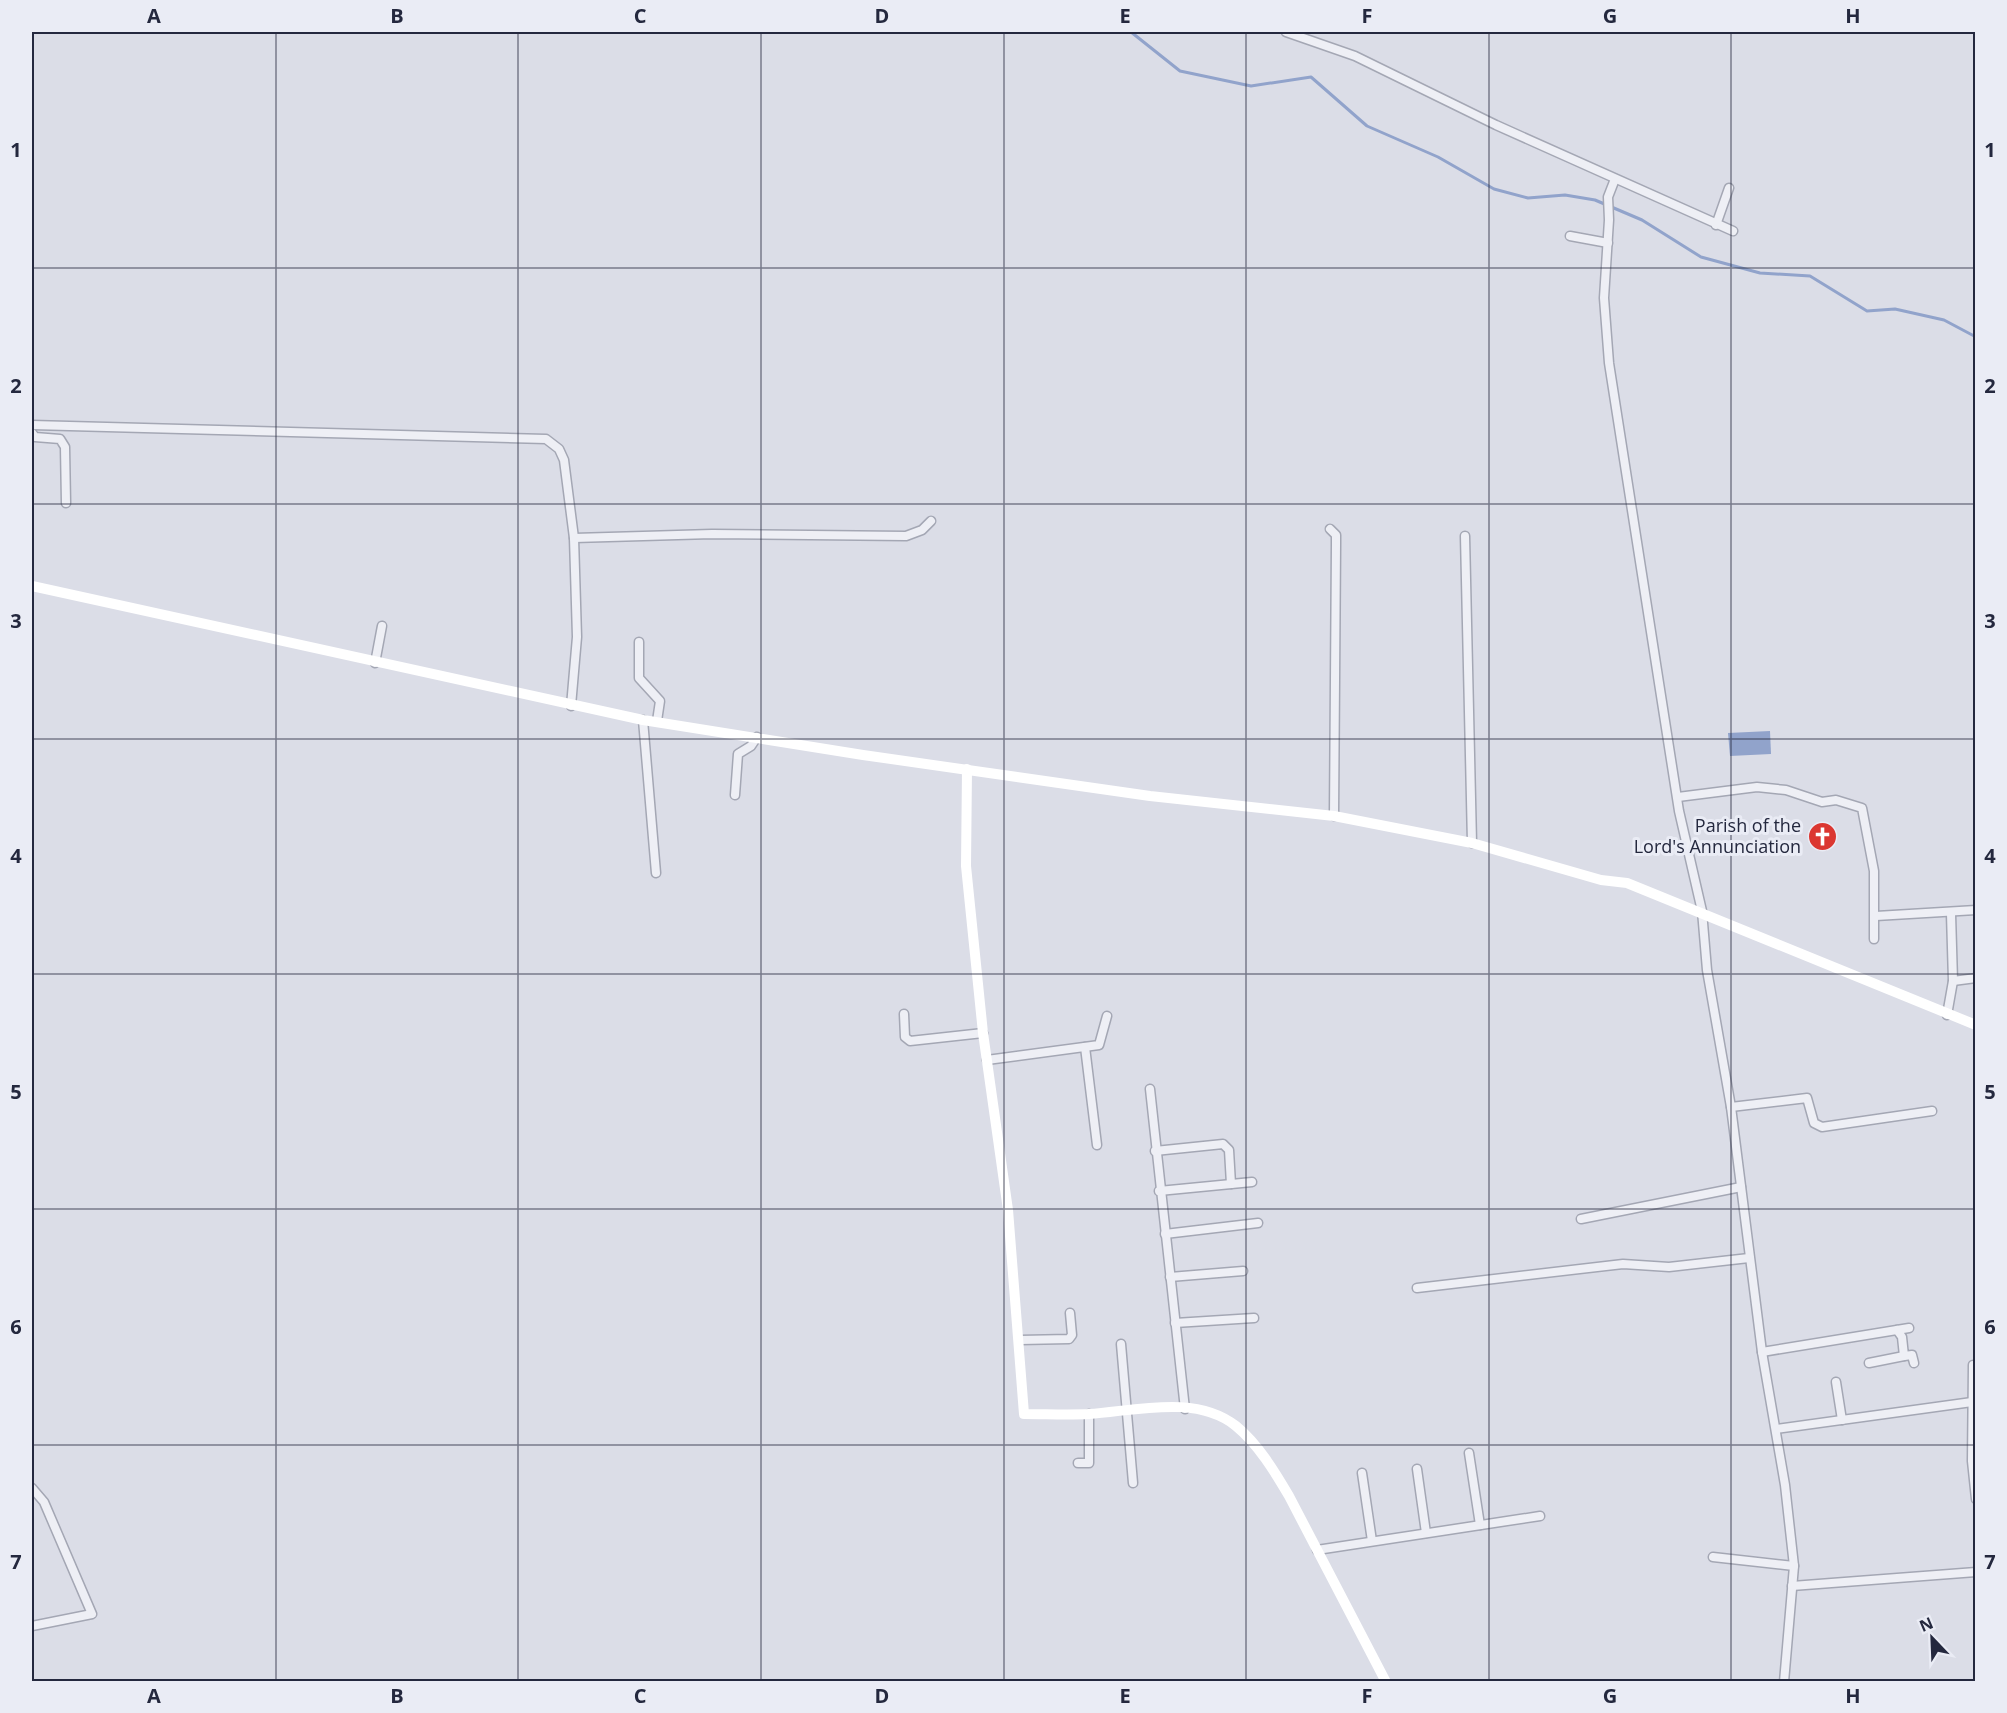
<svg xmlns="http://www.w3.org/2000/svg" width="2007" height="1713" viewBox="0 0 2007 1713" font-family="'Open Sans',sans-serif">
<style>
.water{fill:#91a3cb}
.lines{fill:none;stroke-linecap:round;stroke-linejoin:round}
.stream{stroke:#91a3cb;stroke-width:3}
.street-casing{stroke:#a4a7b4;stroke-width:11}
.street{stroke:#eeeff5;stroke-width:8}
.secondary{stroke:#fff;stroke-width:10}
.grid{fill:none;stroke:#24283e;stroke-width:1.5;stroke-opacity:0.55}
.labels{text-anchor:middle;stroke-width:6;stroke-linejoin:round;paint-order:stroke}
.poi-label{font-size:18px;fill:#24283e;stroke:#eaecf5;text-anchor:end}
.neatline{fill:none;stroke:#24283e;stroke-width:2}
.grid-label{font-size:20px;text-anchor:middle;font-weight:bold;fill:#24283e}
</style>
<rect width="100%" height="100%" fill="#dbdde7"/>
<path class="water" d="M 1770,731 L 1771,754 L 1730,756 L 1728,733 Z"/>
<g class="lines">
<path class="stream" d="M 1131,32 L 1180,71 L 1251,86 L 1311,77 L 1367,126 L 1438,157 L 1494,189 L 1528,198 L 1565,195 L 1595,200 L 1642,220 L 1701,257 L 1760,273 L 1810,276 L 1867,311 L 1895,309 L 1944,320 L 1976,337"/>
<defs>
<g id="street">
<path d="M 1286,32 L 1355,56 L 1496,125 L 1733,231"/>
<path d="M 1615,179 L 1608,197 L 1609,220 L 1604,298 L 1609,363 L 1679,811 L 1702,911 L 1707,970 L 1731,1107 L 1762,1352 L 1785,1485 L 1794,1566 L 1784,1682"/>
<path d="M 1716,225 L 1729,188"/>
<path d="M 1570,236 L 1608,243"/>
<path d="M 32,425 L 546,439 L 559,449 L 564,460 L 574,538 L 577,637 L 571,706"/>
<path d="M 32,433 L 35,437 L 60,439 L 65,447 L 66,503"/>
<path d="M 1330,529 L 1336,535 L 1336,544 L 1334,816"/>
<path d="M 1465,536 L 1472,843"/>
<path d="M 574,538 L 712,534 L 906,536 L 922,530 L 931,521"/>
<path d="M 639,642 L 639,678 L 660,701 L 657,721"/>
<path d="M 375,663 L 382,626"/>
<path d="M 643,720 L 656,873"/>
<path d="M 735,795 L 738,754 L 751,746 L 757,737"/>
<path d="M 1678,797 L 1757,787 L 1786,790 L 1822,802 L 1836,800 L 1862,808 L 1874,871 L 1874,939"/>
<path d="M 1876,916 L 1976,910"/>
<path d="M 1953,981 L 1976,978"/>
<path d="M 904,1014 L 905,1037 L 910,1041 L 983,1033"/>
<path d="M 1947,1015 L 1953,981 L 1951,914"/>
<path d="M 1085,1047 L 1097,1145"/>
<path d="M 987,1060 L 1099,1045 L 1107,1016"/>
<path d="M 1150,1089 L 1185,1409"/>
<path d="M 1731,1107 L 1807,1098 L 1814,1123 L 1822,1127 L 1932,1111"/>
<path d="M 1155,1151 L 1223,1144 L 1229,1150 L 1231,1184"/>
<path d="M 1159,1191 L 1252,1182"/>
<path d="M 1581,1219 L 1741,1187"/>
<path d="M 1165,1234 L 1258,1223"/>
<path d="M 1170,1277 L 1243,1271"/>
<path d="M 1417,1288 L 1623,1264 L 1669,1267 L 1749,1258"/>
<path d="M 1175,1323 L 1254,1318"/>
<path d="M 1897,1330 L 1902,1337 L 1904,1356 L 1912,1355 L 1914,1363"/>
<path d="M 1020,1340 L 1069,1339 L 1072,1335 L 1070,1313"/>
<path d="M 1121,1344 L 1133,1483"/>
<path d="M 1762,1352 L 1909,1328"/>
<path d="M 1869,1363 L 1904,1356"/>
<path d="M 1973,1365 L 1972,1461 L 1976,1499"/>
<path d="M 1836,1382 L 1842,1420"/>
<path d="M 1776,1429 L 1972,1402"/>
<path d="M 1469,1453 L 1480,1525"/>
<path d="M 1078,1463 L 1089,1463 L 1089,1414"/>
<path d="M 1417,1469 L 1426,1533"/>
<path d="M 1362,1473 L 1372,1541"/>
<path d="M 32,1488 L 44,1502 L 92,1614 L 32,1626"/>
<path d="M 1317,1550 L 1540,1516"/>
<path d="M 1713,1557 L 1794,1566"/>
<path d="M 1792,1586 L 1976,1572"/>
</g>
</defs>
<use href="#street" class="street-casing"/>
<use href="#street" class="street"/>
<g class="secondary">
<path d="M 32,586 L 643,720 L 863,755 L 1150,796 L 1334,816 L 1472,843 L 1601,880 L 1627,883 L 1976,1025"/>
<path d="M 967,769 L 966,866 L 983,1033 L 1008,1210 L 1024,1414 C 1046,1414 1068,1415 1089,1414 C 1135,1411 1196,1394 1236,1426 C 1258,1444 1275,1472 1289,1496 L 1386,1682"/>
</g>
</g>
<path class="grid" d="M 276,32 L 276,1682M 518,32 L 518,1682M 761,32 L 761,1682M 1004,32 L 1004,1682M 1246,32 L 1246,1682M 1489,32 L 1489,1682M 1731,32 L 1731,1682M 32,268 L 1976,268M 32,504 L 1976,504M 32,739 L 1976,739M 32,974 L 1976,974M 32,1209 L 1976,1209M 32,1445 L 1976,1445"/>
<defs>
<symbol id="church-disc" viewBox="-11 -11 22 22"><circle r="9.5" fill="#db3731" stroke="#eaecf5"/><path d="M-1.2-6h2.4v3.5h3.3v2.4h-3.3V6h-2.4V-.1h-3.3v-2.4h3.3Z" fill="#fff"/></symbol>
</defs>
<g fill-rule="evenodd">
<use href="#church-disc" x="1806" y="820" width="33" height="33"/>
</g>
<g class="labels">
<g class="poi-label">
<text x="1801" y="832">Parish of the<tspan x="1801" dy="21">Lord's Annunciation</tspan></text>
</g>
</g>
<rect width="2007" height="1713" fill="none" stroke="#eaecf5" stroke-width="66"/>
<g transform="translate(1932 1638) rotate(337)" stroke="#eaecf5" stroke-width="4.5" paint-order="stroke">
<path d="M0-4.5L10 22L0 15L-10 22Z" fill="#24283e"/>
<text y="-9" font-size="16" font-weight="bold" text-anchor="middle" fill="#24283e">N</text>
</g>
<rect x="33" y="33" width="1941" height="1647" class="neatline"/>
<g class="grid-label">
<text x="154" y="23">A</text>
<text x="397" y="23">B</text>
<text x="640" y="23">C</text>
<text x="882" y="23">D</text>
<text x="1125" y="23">E</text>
<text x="1367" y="23">F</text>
<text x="1610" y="23">G</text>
<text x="1853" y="23">H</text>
<text x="16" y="157">1</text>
<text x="1990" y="157">1</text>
<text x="16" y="393">2</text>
<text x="1990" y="393">2</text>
<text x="16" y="628">3</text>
<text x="1990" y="628">3</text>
<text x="16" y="863">4</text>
<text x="1990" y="863">4</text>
<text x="16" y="1099">5</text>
<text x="1990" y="1099">5</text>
<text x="16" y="1334">6</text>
<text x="1990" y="1334">6</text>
<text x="16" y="1569">7</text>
<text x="1990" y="1569">7</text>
<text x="154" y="1703">A</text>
<text x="397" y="1703">B</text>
<text x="640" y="1703">C</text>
<text x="882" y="1703">D</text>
<text x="1125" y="1703">E</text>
<text x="1367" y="1703">F</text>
<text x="1610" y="1703">G</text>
<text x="1853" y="1703">H</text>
</g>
</svg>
